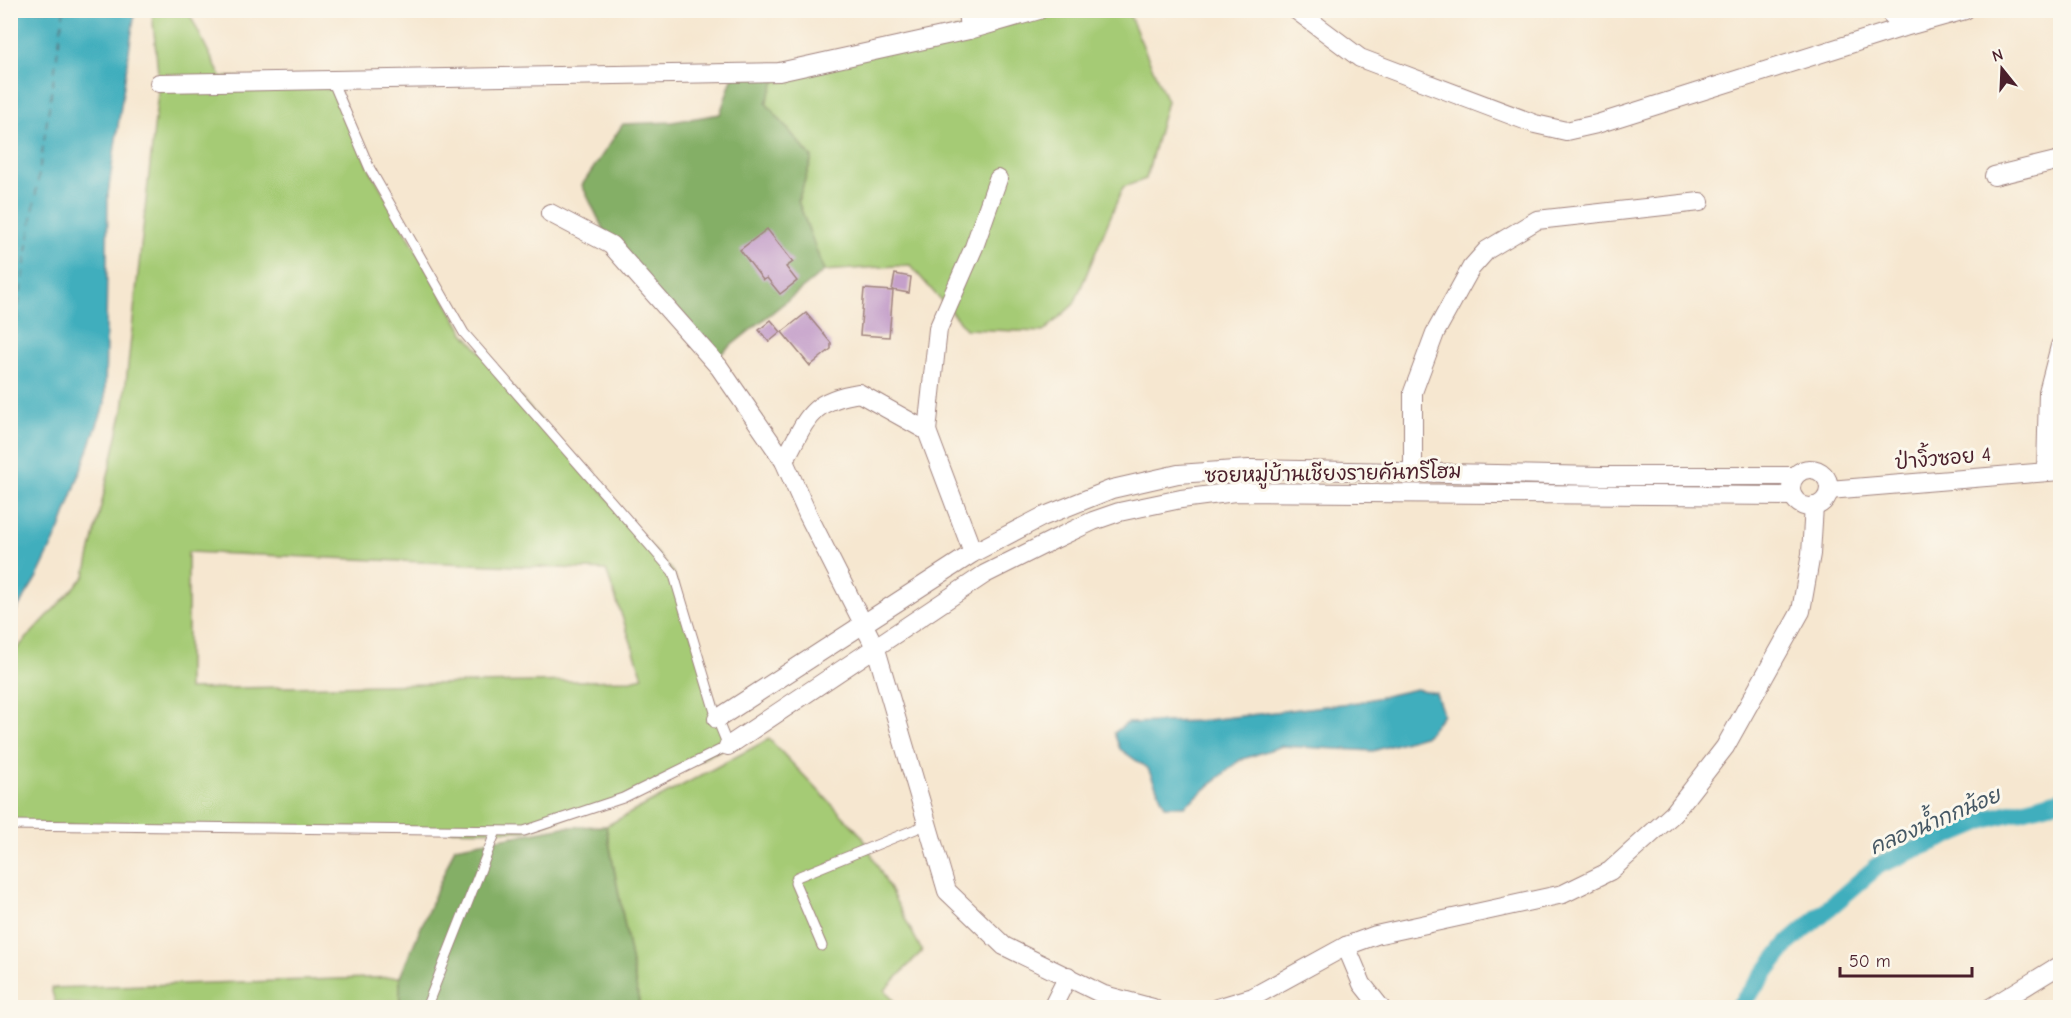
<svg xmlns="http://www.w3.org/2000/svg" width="2071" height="1018" viewBox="0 0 2071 1018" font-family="'Comic Neue','Playpen Sans Thai',sans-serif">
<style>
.green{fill:#a5cb75;stroke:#787550;stroke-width:1.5;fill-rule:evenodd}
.forest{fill:#84af66;stroke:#676748;stroke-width:1.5}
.water{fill:#3faebd;stroke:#446674;stroke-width:1.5}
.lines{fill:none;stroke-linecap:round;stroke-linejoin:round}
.canal{stroke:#3faebd;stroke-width:18}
.ferry{stroke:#465865;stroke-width:1.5;stroke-dasharray:8 6;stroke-linecap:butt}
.building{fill:#c5a0ca}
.lane-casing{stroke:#a0837e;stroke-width:11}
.street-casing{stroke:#a0837e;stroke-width:20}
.lane{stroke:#fff;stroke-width:9}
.street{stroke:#fff;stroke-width:18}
.labels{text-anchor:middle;stroke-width:6;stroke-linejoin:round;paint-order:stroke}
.street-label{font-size:20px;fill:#4a1f2b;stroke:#fbf7ec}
.water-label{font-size:21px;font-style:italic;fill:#465865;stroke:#fbf7ec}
</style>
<rect width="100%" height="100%" fill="#fbf7ec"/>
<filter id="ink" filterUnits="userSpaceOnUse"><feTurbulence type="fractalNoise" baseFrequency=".0167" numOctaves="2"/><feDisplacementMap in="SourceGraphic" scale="12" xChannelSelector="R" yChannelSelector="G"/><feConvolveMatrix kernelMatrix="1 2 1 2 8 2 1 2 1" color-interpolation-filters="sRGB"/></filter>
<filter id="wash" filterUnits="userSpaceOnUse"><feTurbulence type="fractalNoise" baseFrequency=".008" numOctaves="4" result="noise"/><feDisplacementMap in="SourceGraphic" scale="24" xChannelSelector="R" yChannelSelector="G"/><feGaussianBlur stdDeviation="1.35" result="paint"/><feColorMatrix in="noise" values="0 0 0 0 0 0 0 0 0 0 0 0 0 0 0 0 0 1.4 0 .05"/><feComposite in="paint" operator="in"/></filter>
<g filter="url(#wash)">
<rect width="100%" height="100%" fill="#f6e7d0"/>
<g class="green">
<path d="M 1039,10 L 1118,11 L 1130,16 L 1167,101 L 1146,179 L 1123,187 L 1074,304 L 1043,332 L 966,329 L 910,265 L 824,271 L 798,201 L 812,158 L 765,103 L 779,72 Z"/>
<path d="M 152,11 L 188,11 L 221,77 L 332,80 L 370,169 L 464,333 L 673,572 L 728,746 L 623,798 L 524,831 L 11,825 L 10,656 L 85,576 L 123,410 L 159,83 ZM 188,552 L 606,570 L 643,677 L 631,680 L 188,689 Z"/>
<path d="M 769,739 L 862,836 L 922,951 L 885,990 L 898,1007 L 640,1007 L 606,826 Z"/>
<path d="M 400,977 L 400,1007 L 108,1007 L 55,1002 L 51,988 Z"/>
</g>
<g class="forest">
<path d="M 779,72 L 766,103 L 812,158 L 798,201 L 824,271 L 713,360 L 611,245 L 582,185 L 623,124 L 672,122 L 720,114 L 734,73 Z"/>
<path d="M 606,826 L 640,1007 L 400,1007 L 400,977 L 455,847 L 564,827 Z"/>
</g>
<g class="water">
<path d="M 11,10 L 135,11 L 108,194 L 105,403 L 60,529 L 37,577 L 11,619 Z"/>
<path d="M 1416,689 L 1436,693 L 1443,714 L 1427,735 L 1373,751 L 1282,746 L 1240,760 L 1185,806 L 1165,806 L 1148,769 L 1120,749 L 1114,733 L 1127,723 L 1199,721 L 1358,702 Z"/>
</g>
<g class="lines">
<path class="canal" d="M 1738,1008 L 1788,943 L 1879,865 L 1987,819 L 2060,800"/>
<path class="ferry" d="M 10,362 L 64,10"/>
</g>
<g id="blocks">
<g class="building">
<path d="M 767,229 L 793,262 L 786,267 L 797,281 L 780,294 L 767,278 L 763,280 L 740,250 Z"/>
<path d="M 895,274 L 911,277 L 909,293 L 892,290 Z"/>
<path d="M 864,289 L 893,291 L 889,337 L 860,335 Z"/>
<path d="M 806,313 L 831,343 L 831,349 L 810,366 L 782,332 Z"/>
<path d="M 771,320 L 781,332 L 769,342 L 759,330 Z"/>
</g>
</g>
</g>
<g filter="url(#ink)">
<use href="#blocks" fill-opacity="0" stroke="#a0837e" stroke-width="1.5"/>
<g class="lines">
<defs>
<g id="lane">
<path d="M 10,825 L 524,831 L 623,798 L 728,746 L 717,719 L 673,572 L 464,333 L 370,169 L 332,80"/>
<path d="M 822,946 L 795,883 L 797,877 L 928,824"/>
<path d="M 426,1008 L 496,831"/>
</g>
<g id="street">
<path d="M 967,10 L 969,30"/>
<path d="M 1296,10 L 1360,58 L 1535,124 L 1566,131 L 1597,124 L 1904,27 L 1965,10"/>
<path d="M 1887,10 L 1904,27"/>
<path d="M 159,83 L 779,72 L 969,30 L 1039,10"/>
<path d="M 1994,176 L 2060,160"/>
<path d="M 550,213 L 611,245 L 719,367 L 784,461 L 808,515 L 876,649 L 947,891 L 1004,946 L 1104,995 L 1153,1008"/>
<path d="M 927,431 L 938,329 L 974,247 L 998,179"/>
<path d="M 784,461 C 807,420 808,401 859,393 L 927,431 L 973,553"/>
<circle cx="1810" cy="488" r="19"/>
<path d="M 1413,472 L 1413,392 L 1435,333 L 1471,268 L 1487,250 L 1537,220 L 1700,202"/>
<path d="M 2046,472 L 2048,392 L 2060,346"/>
<path d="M 1829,490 L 2060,471"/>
<path d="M 717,719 L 973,553 L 1042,517 L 1112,489 L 1178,474 L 1249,469 L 1600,476 L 1794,476"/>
<path d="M 728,746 L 985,574 L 1053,540 L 1093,521 L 1119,512 L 1181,499 L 1235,492 L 1792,496"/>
<path d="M 1346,946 L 1362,984 L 1381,1008"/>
<path d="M 1052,1008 L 1068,976"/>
<path d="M 1217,1008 L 1253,997 L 1346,946 L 1376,935 L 1563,894 L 1610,871 L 1673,814 L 1725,747 L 1801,611 L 1811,554 L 1814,506"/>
<path d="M 1990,1008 L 2060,965"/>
</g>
</defs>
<use href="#lane" class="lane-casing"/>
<use href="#street" class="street-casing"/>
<use href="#lane" class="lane"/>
<use href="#street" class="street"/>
</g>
</g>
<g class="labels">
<g class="street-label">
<text transform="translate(1943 458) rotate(-5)" y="7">ป่างิ้วซอย 4</text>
<text transform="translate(1333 473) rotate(-1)" y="7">ซอยหมู่บ้านเชียงรายคันทรีโฮม</text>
</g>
<g class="water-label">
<text transform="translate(1935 821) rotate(-23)" y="7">คลองน้ำกกน้อย</text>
</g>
</g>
<rect width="2071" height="1018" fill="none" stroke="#fbf7ec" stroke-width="36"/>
<g transform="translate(2002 69) rotate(342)" stroke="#fbf7ec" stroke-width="4.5" paint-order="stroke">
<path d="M0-4.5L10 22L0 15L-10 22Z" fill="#4a1f2b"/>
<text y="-9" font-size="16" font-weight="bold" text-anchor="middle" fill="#4a1f2b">N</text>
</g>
<path d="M1840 967v9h132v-9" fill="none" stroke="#4a1f2b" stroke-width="3"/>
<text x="1849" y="967" font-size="18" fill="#4a1f2b" stroke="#fbf7ec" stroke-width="4.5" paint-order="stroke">50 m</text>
</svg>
